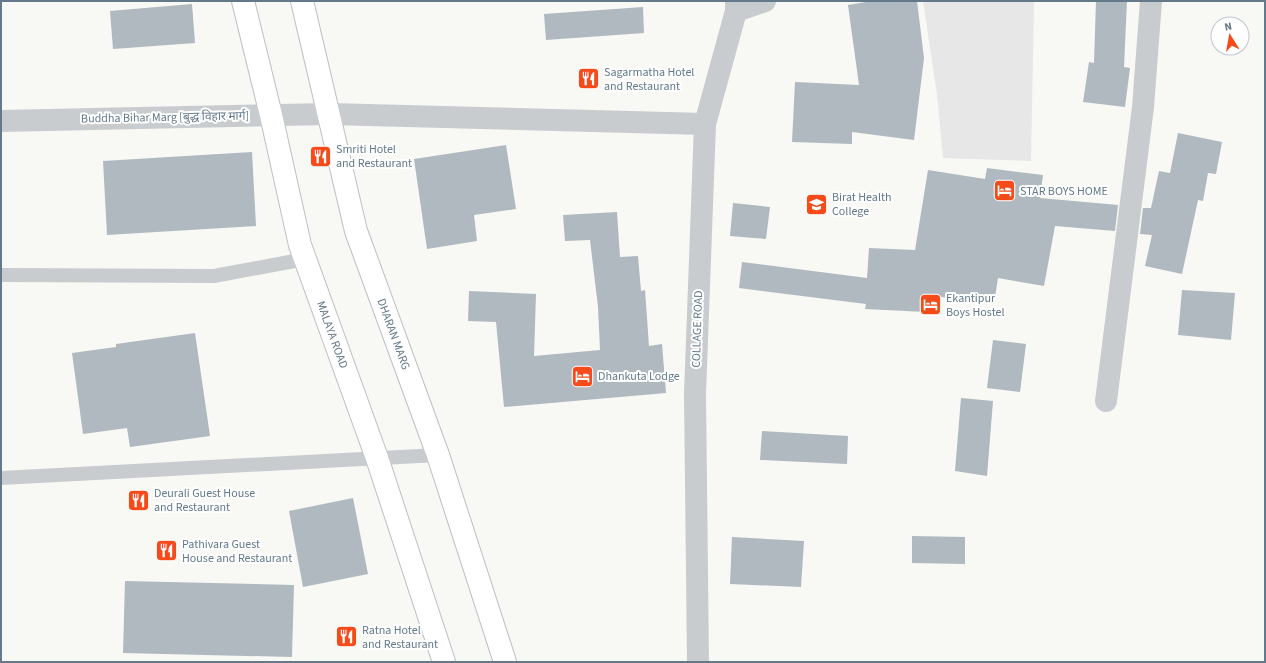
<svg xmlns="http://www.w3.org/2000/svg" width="1266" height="663" viewBox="0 0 1266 663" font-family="'Source Sans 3','Noto Sans Devanagari',sans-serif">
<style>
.built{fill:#e6e7e6}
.building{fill:#b0b9bf}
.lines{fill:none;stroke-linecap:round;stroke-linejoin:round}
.primary-casing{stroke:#bbbfc3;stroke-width:24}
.service{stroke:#c8cccf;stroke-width:14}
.minor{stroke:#c8cccf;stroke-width:22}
.tertiary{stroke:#c8cccf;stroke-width:22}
.primary{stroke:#fff;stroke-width:22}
.labels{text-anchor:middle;stroke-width:4;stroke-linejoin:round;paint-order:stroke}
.poi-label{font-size:12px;fill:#647989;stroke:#fff;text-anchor:start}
.street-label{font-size:12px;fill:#647989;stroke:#fff}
</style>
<rect width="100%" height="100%" fill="#f8f8f5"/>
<path class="built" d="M 923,1 L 1034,1 L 1031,161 L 943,158 L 937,94 Z"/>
<g class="building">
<path d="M 872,1 L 917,1 L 924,58 L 914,140 L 852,132 L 852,144 L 792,142 L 795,82 L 859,85 L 848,5 Z"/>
<path d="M 1096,1 L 1127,1 L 1124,67 L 1130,68 L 1125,107 L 1083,102 L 1089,62 L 1094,63 Z"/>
<path d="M 192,4 L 195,43 L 113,49 L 110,11 Z"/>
<path d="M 643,7 L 644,33 L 546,40 L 544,14 Z"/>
<path d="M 1178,133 L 1222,142 L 1216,174 L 1208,173 L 1203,201 L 1198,200 L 1182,274 L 1145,266 L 1152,235 L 1140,234 L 1143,208 L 1151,208 L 1159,171 L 1170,173 Z"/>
<path d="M 506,145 L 516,209 L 474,215 L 477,241 L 427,249 L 414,159 Z"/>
<path d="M 252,152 L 256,226 L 107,235 L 103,161 Z"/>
<path d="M 987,168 L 1043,175 L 1040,198 L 1118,205 L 1115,231 L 1055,226 L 1044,286 L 998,278 L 994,304 L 927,295 L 926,312 L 865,309 L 866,304 L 739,288 L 742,262 L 867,278 L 869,248 L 915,250 L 928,170 L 985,179 Z"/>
<path d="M 733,203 L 770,207 L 766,239 L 730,236 Z"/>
<path d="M 617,212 L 620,257 L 638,256 L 641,291 L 645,290 L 649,346 L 662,344 L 666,393 L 504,407 L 496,322 L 468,321 L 469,291 L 536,294 L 534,356 L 600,350 L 598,307 L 590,240 L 565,241 L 563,215 Z"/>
<path d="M 1182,290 L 1235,293 L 1231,340 L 1178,335 Z"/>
<path d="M 195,333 L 210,436 L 130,447 L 127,428 L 83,434 L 72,353 L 116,347 L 116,344 Z"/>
<path d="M 993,340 L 1026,344 L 1020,392 L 987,388 Z"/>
<path d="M 961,398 L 993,401 L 987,476 L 955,471 Z"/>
<path d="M 762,431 L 848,436 L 847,464 L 760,460 Z"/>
<path d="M 353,498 L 368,574 L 303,587 L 289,511 Z"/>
<path d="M 912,536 L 965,537 L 965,564 L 912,563 Z"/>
<path d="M 732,537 L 804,541 L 801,587 L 730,584 Z"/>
<path d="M 125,581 L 294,585 L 292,657 L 123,653 Z"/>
</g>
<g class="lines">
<defs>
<g id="primary">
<path id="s1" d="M 243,1 L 271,115 L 300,245 L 377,458 L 444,662"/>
<path id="s2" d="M 302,1 L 356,231 L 438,455 L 505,662"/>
</g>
</defs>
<use href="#primary" class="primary-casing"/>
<g class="service">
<path d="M 1,275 L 214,276 L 305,259"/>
<path d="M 1,478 L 438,455"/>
</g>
<g class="minor">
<path d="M 1,121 L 330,114 L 705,124"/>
<path d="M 1106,401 L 1143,107 L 1151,1"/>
</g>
<g class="tertiary">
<path d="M 736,11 L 765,1"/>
<path d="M 698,662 L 695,394 L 705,124 L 736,11 L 736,1"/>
</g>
<use href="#primary" class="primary"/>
</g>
<defs>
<symbol id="restaurant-square" viewBox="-11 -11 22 22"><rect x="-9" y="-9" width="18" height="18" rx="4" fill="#f54a19" stroke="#fff"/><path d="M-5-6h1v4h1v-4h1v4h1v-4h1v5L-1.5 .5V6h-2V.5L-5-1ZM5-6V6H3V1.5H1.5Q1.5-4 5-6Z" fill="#fff"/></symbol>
<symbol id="hotel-square" viewBox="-11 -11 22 22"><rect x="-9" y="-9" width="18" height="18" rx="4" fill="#f54a19" stroke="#fff"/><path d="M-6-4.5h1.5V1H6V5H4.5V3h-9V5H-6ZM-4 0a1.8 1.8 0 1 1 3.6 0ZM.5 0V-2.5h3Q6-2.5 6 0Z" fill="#fff"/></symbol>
<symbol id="school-square" viewBox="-11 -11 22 22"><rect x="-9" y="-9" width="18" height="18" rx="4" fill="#f54a19" stroke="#fff"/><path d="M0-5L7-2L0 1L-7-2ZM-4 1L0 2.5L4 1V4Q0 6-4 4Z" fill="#fff"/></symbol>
</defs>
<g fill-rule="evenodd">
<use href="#restaurant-square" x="576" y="66" width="25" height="25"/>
<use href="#restaurant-square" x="308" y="144" width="25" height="25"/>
<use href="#hotel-square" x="992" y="178" width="25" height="25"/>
<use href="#school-square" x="804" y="192" width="25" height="25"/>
<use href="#hotel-square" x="918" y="292" width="25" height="25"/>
<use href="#hotel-square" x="570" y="364" width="25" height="25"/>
<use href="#restaurant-square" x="126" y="488" width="25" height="25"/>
<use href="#restaurant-square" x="154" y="538" width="25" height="25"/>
<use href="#restaurant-square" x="334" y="624" width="25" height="25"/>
</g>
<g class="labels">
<g class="poi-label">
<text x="604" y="76">Sagarmatha Hotel<tspan x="604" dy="14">and Restaurant</tspan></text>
<text x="336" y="153">Smriti Hotel<tspan x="336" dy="14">and Restaurant</tspan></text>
<text x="1020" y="195">STAR BOYS HOME</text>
<text x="832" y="201">Birat Health<tspan x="832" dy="14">College</tspan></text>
<text x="946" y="302">Ekantipur<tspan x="946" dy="14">Boys Hostel</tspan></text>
<text x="598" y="380">Dhankuta Lodge</text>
<text x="154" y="497">Deurali Guest House<tspan x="154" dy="14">and Restaurant</tspan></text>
<text x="182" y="548">Pathivara Guest<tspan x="182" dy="14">House and Restaurant</tspan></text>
<text x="362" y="634">Ratna Hotel<tspan x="362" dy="14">and Restaurant</tspan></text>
</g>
<g class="street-label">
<text transform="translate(165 117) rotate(-1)" y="4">Buddha Bihar Marg [बुद्ध विहार मार्ग]</text>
<text transform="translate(697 329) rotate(-88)" y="4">COLLAGE ROAD</text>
<text dy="4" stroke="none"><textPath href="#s2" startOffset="346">DHARAN MARG</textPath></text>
<text dy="4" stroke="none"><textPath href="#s1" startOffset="346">MALAYA ROAD</textPath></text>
</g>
</g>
<rect width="1266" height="663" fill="none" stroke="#647989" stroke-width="4"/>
<g transform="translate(1230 36) rotate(349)"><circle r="19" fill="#ffffff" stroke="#c1c9d0"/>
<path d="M0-3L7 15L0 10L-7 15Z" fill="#f54a19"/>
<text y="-6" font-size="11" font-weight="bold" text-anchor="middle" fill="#647989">N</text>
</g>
</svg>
